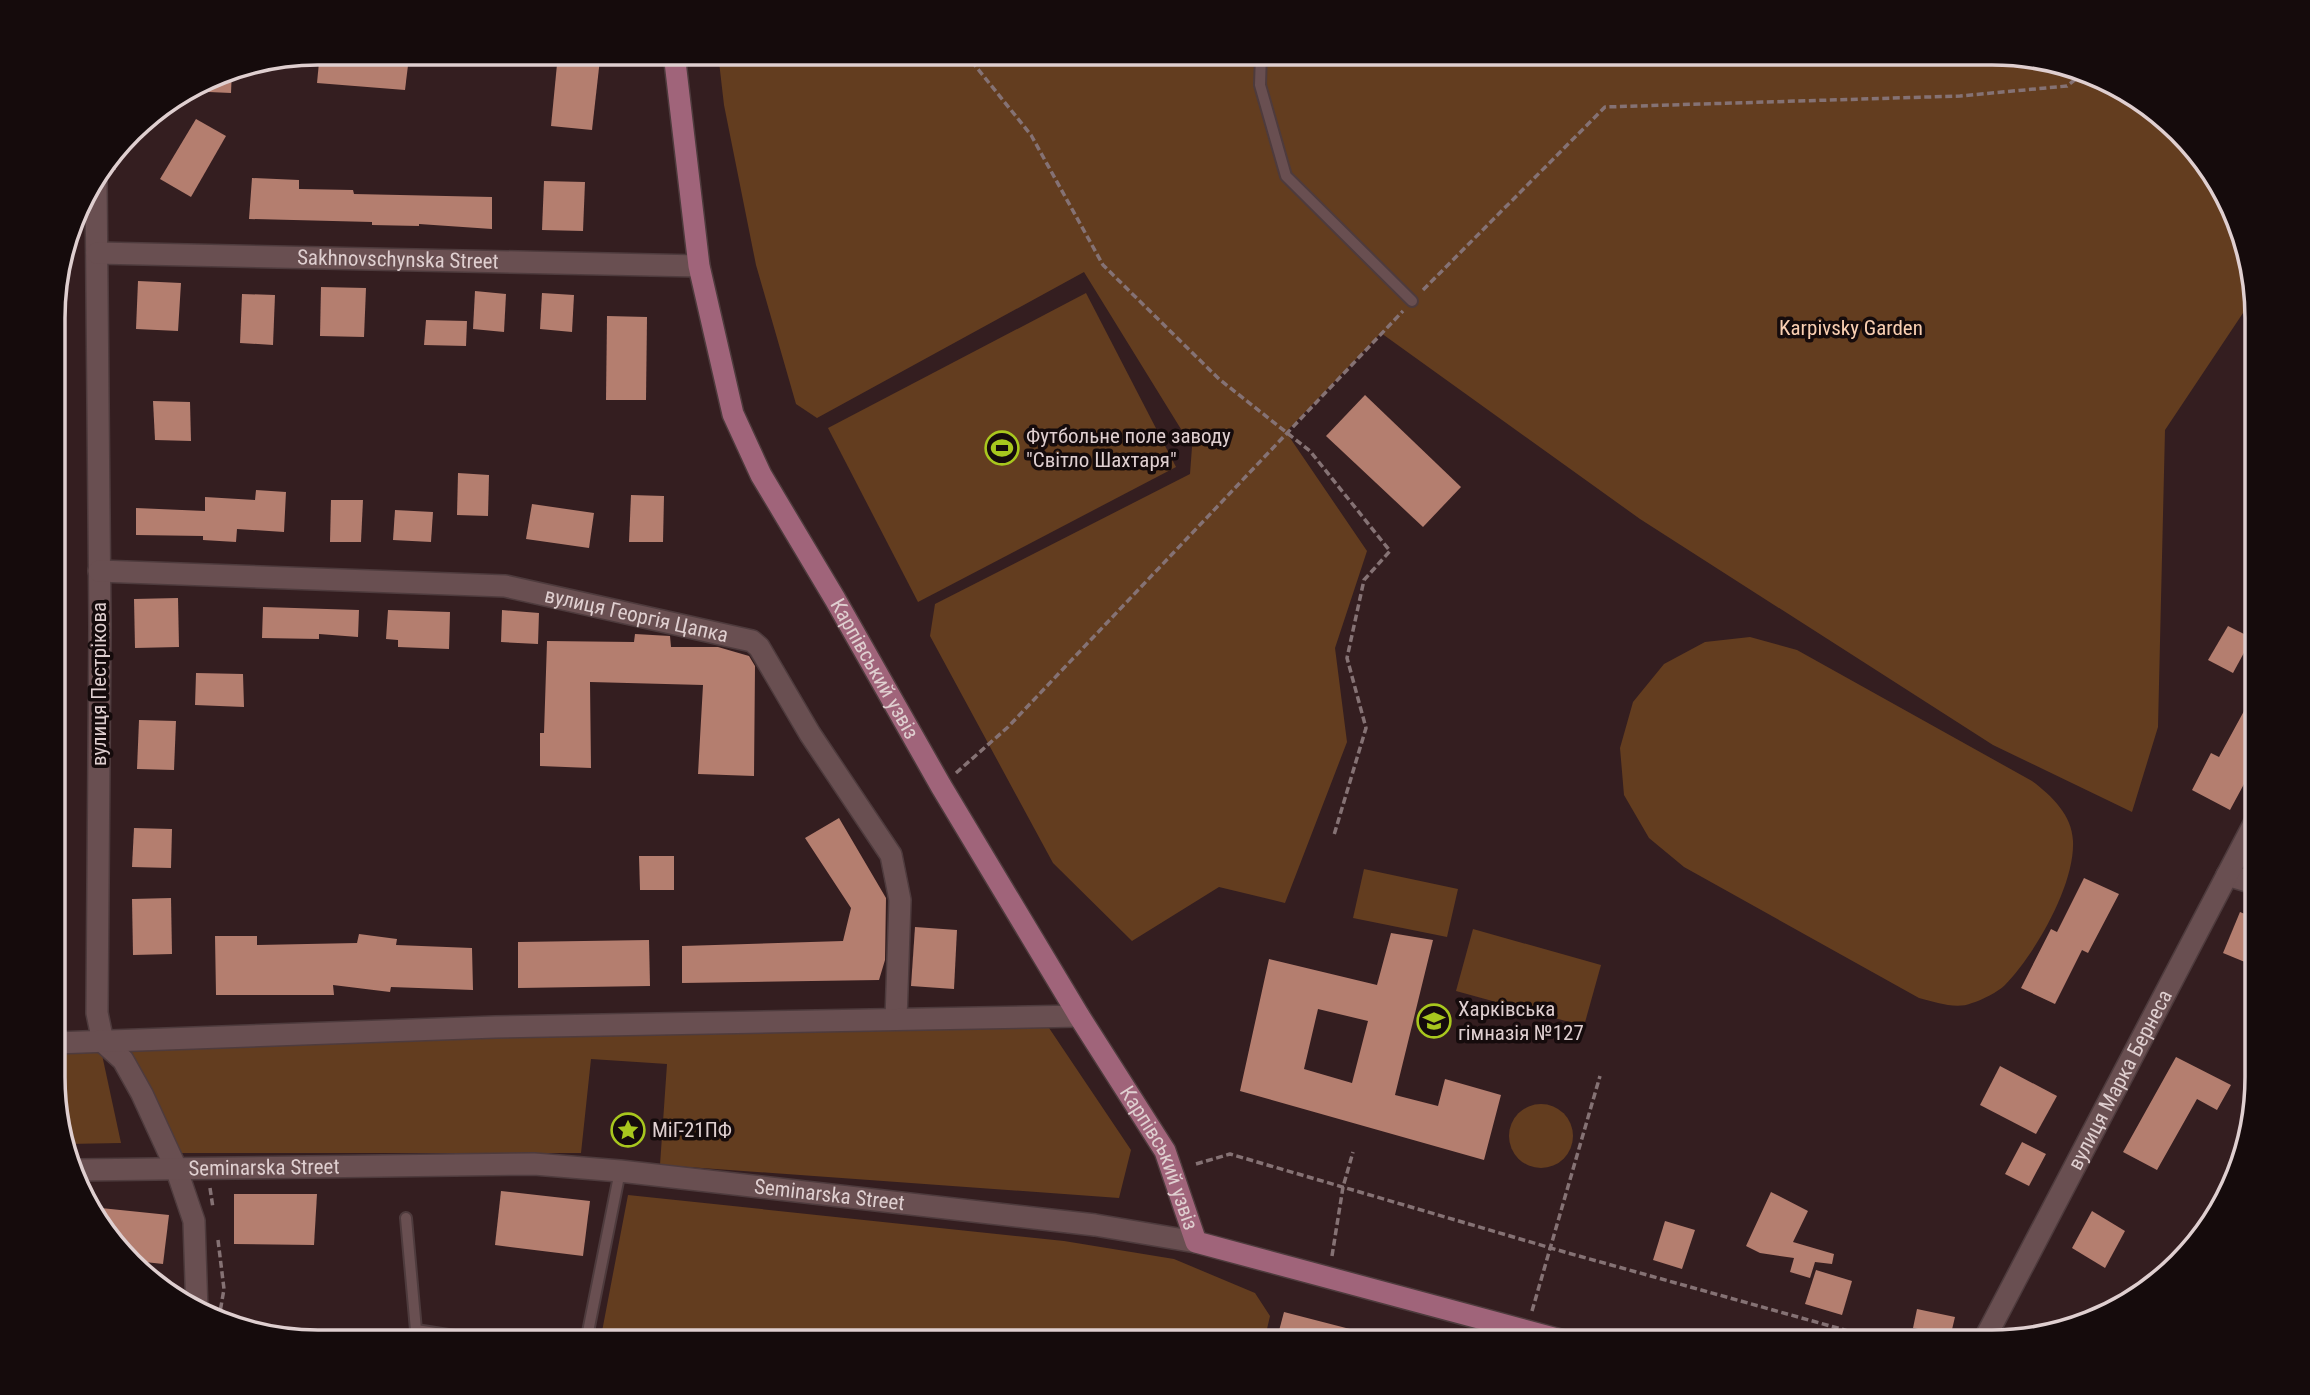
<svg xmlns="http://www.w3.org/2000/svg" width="2310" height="1395" viewBox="0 0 2310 1395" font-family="'Roboto Condensed',sans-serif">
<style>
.green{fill:#633d1f}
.building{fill:#b47e6f;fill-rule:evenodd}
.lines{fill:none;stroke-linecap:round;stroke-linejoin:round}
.lane-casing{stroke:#4e3b3d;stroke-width:14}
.street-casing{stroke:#4e3b3d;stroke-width:24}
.secondary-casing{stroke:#4e3b3d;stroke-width:24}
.primary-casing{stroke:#4e3b3d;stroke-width:24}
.path{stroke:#857274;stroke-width:3.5;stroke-dasharray:7 3.5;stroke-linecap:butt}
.lane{stroke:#694f51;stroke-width:10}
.street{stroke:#694f51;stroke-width:21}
.secondary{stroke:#694f51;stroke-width:21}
.primary{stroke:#a0647a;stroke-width:21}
.labels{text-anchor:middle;stroke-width:7;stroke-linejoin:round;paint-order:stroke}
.street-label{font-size:21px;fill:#dfcfd0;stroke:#150b0c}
.park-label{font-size:21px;fill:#f9cfb2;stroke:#150b0c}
.poi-label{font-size:21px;fill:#dfcfd0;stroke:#150b0c;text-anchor:start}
.rim{fill:none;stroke:#dfcfd0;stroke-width:3.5}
</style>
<rect width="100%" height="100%" fill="#341e20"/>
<g class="green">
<path d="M 718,53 L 1993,53 L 2061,62 L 2125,88 L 2179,130 L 2222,185 L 2255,295 L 2165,430 L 2158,727 L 2132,812 L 1993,745 L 1640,519 L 1381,333 L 1286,432 L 1367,551 L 1335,648 L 1347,742 L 1285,903 L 1219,887 L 1132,941 L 1053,863 L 930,636 L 935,604 L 1190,474 L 1192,447 L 1084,272 L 817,418 L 796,404 L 756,265 L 724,105 Z"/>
<path d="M 1086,293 L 1176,467 L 918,602 L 828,428 Z"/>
<path d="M 1750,637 L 1797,650 L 2032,781 C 2052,796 2072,815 2073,841 C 2075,885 2035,954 2005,985 C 1998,992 1982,1000 1972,1003 C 1956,1010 1936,1002 1919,998 L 1684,867 L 1649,838 L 1624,795 L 1620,748 L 1633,702 L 1664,664 L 1705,642 Z"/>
<path d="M 1364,869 L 1458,889 L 1447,937 L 1353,918 Z"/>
<path d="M 1473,929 L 1601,965 L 1584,1026 L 1456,991 Z"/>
<path d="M 1047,1025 L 1131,1150 L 1119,1198 L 660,1165 L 667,1064 L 591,1059 L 581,1153 L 179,1153 L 127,1045 Z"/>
<path d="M 101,1050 L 121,1143 L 67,1144 L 55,1111 L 55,1051 Z"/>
<circle cx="1541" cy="1136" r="32"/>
<path d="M 628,1195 L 1064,1241 L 1174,1259 L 1255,1293 L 1270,1316 L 1264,1342 L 1141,1342 L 1105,1338 L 1099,1342 L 600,1342 Z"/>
</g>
<g class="building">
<path d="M 320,52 L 409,57 L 405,90 L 317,83 Z"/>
<path d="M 558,54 L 600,59 L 592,130 L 551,126 Z"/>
<path d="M 232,69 L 231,93 L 187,91 L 217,73 Z"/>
<path d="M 196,119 L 226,136 L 191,197 L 160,179 Z"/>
<path d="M 252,178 L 299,180 L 299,189 L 353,190 L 354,194 L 492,197 L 492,229 L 419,224 L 419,226 L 372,225 L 372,222 L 249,219 Z"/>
<path d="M 544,181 L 585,182 L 583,231 L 542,230 Z"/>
<path d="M 138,281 L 181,283 L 178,331 L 136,329 Z"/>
<path d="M 321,287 L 366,288 L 364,337 L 320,336 Z"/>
<path d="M 475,291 L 506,294 L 504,332 L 473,329 Z"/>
<path d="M 542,293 L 574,295 L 572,332 L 540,329 Z"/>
<path d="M 242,294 L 275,295 L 273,345 L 240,343 Z"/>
<path d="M 607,316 L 647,317 L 646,400 L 606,400 Z"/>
<path d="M 426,320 L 467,321 L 466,346 L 424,345 Z"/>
<path d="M 1365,395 L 1461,487 L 1423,527 L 1326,436 Z"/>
<path d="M 153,401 L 190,402 L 191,441 L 155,440 Z"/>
<path d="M 458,473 L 489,475 L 488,516 L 457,515 Z"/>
<path d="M 256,490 L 286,492 L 284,532 L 237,529 L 236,542 L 203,540 L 203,536 L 136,535 L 136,508 L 205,511 L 205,497 L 255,500 Z"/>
<path d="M 631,495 L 664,496 L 663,542 L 629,542 Z"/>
<path d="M 331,500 L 363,500 L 361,542 L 330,542 Z"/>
<path d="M 532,504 L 594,513 L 589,548 L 526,539 Z"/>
<path d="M 395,510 L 433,512 L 431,542 L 393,540 Z"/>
<path d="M 178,598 L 179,647 L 135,648 L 134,599 Z"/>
<path d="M 263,607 L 359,610 L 358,637 L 319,634 L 319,639 L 262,638 Z"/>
<path d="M 388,610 L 450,612 L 449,649 L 398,647 L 398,640 L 386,639 Z"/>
<path d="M 502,610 L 539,613 L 538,644 L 501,642 Z"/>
<path d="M 2228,626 L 2252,638 L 2233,673 L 2208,660 Z"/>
<path d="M 635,634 L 670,636 L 671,647 L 718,647 L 749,656 L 755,666 L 754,776 L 698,774 L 703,685 L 590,682 L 591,768 L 540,766 L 540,733 L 544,733 L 547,641 L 634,642 Z"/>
<path d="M 196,673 L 243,674 L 244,707 L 195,705 Z"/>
<path d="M 2244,711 L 2257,717 L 2257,750 L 2245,771 L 2250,773 L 2230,810 L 2192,790 L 2211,753 L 2219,757 Z"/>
<path d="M 139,720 L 176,721 L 174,770 L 137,769 Z"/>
<path d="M 839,818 L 886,898 L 885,960 L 879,980 L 682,983 L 682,946 L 843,941 L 851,908 L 805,838 Z"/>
<path d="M 134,828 L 172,829 L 171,868 L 132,867 Z"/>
<path d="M 639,856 L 674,856 L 674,890 L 640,890 Z"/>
<path d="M 2084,878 L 2119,894 L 2088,953 L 2082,950 L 2055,1004 L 2021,988 L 2051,929 L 2057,932 Z"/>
<path d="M 171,898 L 172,954 L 133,955 L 132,899 Z"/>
<path d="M 2240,912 L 2257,919 L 2257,967 L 2223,953 Z"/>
<path d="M 915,927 L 957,930 L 954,989 L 911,986 Z"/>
<path d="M 1391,933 L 1433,940 L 1395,1095 L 1438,1106 L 1445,1079 L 1501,1095 L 1484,1160 L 1240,1091 L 1269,959 L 1377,985 ZM 1318,1009 L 1368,1021 L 1352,1083 L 1304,1069 Z"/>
<path d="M 359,934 L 397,939 L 396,945 L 472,948 L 473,990 L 391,987 L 390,992 L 333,985 L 334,995 L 216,995 L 215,936 L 257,936 L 257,945 L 357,943 Z"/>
<path d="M 649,940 L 650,986 L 518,988 L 518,942 Z"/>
<path d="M 2176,1057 L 2231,1085 L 2217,1110 L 2197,1099 L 2157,1170 L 2123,1152 Z"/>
<path d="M 2000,1066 L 2057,1096 L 2036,1134 L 1980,1105 Z"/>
<path d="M 2022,1142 L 2046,1154 L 2029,1186 L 2005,1174 Z"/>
<path d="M 501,1191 L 590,1201 L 583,1256 L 495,1245 Z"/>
<path d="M 1771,1192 L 1808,1211 L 1793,1242 L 1834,1254 L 1832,1264 L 1815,1262 L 1810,1278 L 1790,1272 L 1794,1258 L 1760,1253 L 1746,1246 Z"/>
<path d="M 234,1194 L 317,1194 L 314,1245 L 234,1244 Z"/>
<path d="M 91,1207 L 169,1215 L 163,1264 L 136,1261 L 97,1224 Z"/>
<path d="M 2092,1211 L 2125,1231 L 2105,1268 L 2072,1248 Z"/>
<path d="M 1665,1221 L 1695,1230 L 1682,1269 L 1653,1260 Z"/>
<path d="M 1816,1270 L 1852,1281 L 1842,1315 L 1805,1304 Z"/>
<path d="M 1917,1309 L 1955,1317 L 1949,1342 L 1921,1342 L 1923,1330 L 1913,1328 Z"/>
<path d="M 1284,1312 L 1377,1336 L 1376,1342 L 1276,1342 Z"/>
</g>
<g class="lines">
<defs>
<g id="lane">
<path d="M 1261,53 L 1260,85 L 1286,176 L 1412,301"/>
<path d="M 406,1218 L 416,1330 L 493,1342"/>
<path d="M 586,1342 L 620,1171"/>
</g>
<g id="street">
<path d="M 96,179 L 100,626 L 97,1013 L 103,1042 L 123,1060 L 142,1094 L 176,1168 L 194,1221 L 197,1312"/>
<path id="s1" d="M 97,253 L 699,266"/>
<path id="s2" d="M 99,571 L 505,586 L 752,641 L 759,647 L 810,734 L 891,855 L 900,900 L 896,1019"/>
<path d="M 2227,875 L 2257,884"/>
<path d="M 55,1043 L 495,1027 L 1079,1016"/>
<path id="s3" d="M 1983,1342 L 2257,818"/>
</g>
<g id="secondary">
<path id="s4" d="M 77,1170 L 534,1164 L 620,1171 L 1095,1225 L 1196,1242"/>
</g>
<g id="primary">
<path id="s5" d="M 674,53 L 699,266 L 733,414 L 761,475 L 835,599 L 941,786 L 1079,1016 L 1165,1151 L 1196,1242 L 1568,1342"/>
</g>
</defs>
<use href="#lane" class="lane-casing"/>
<use href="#street" class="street-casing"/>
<use href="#secondary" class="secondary-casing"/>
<use href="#primary" class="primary-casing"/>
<g class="path">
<path d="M 965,53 L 1031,135 L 1103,265 L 1219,379 L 1310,451 L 1390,551 L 1364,580 L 1347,658 L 1366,728 L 1334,835"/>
<path d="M 114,156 L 114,170"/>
<path d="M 1423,290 L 1605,107 L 1960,96 L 2067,86 L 2085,72"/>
<path d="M 956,773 L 1008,727 L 1403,311"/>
<path d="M 1196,1164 L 1230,1154 L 1568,1253 L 1888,1342"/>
<path d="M 210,1188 L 213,1208"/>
<path d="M 218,1240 L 224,1289 L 220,1312"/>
<path d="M 1332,1256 L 1343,1187 L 1353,1152"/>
<path d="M 1532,1311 L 1600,1076"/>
</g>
<use href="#lane" class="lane"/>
<use href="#street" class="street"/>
<use href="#secondary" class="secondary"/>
<use href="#primary" class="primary"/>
</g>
<defs>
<symbol id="stadium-ring" viewBox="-11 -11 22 22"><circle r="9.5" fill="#150b0c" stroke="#a8c71e" stroke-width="1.5"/><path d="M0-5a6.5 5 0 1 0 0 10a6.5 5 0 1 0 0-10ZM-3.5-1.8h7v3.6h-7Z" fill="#a8c71e"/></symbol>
<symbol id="school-ring" viewBox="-11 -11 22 22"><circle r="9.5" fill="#150b0c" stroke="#a8c71e" stroke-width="1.5"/><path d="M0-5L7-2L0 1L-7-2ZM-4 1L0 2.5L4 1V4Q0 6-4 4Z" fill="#a8c71e"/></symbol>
<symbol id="sight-ring" viewBox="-11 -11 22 22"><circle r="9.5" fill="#150b0c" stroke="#a8c71e" stroke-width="1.5"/><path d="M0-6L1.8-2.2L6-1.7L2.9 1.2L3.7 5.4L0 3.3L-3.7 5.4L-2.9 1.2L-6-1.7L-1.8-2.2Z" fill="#a8c71e"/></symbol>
</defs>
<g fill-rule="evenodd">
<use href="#stadium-ring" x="983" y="429" width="38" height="38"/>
<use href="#school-ring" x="1415" y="1002" width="38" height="38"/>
<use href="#sight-ring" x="609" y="1111" width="38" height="38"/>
</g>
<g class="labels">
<g class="street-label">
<text dy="7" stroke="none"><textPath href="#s1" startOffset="301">Sakhnovschynska Street</textPath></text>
<text dy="7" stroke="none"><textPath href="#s2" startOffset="541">вулиця Георгія Цапка</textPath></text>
<text dy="7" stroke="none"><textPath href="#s5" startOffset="658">Карпівський узвіз</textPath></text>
<text transform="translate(99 684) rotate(-90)" y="7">вулиця Пестрікова</text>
<text dy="7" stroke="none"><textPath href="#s3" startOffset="296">вулиця Марка Бернеса</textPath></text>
<text dy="7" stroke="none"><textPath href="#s5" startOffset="1225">Карпівський узвіз</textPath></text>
<text dy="7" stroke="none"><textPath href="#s4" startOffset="187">Seminarska Street</textPath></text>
<text dy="7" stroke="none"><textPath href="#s4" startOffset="754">Seminarska Street</textPath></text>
</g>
<g class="park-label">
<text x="1851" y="335">Karpivsky Garden</text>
</g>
<g class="poi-label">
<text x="1026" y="443">Футбольне поле заводу<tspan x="1026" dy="24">"Світло Шахтаря"</tspan></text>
<text x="1458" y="1016">Харківська<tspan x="1458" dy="24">гімназія №127</tspan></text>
<text x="652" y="1137">МіГ-21ПФ</text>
</g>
</g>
<path d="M0 0H2310V1395H0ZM318 65H1992A253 253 0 0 1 2245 318V1077A253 253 0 0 1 1992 1330H318A253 253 0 0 1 65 1077V318A253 253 0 0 1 318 65Z" fill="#150b0c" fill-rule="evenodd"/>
<path class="rim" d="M318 65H1992A253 253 0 0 1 2245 318V1077A253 253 0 0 1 1992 1330H318A253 253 0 0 1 65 1077V318A253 253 0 0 1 318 65Z"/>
</svg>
